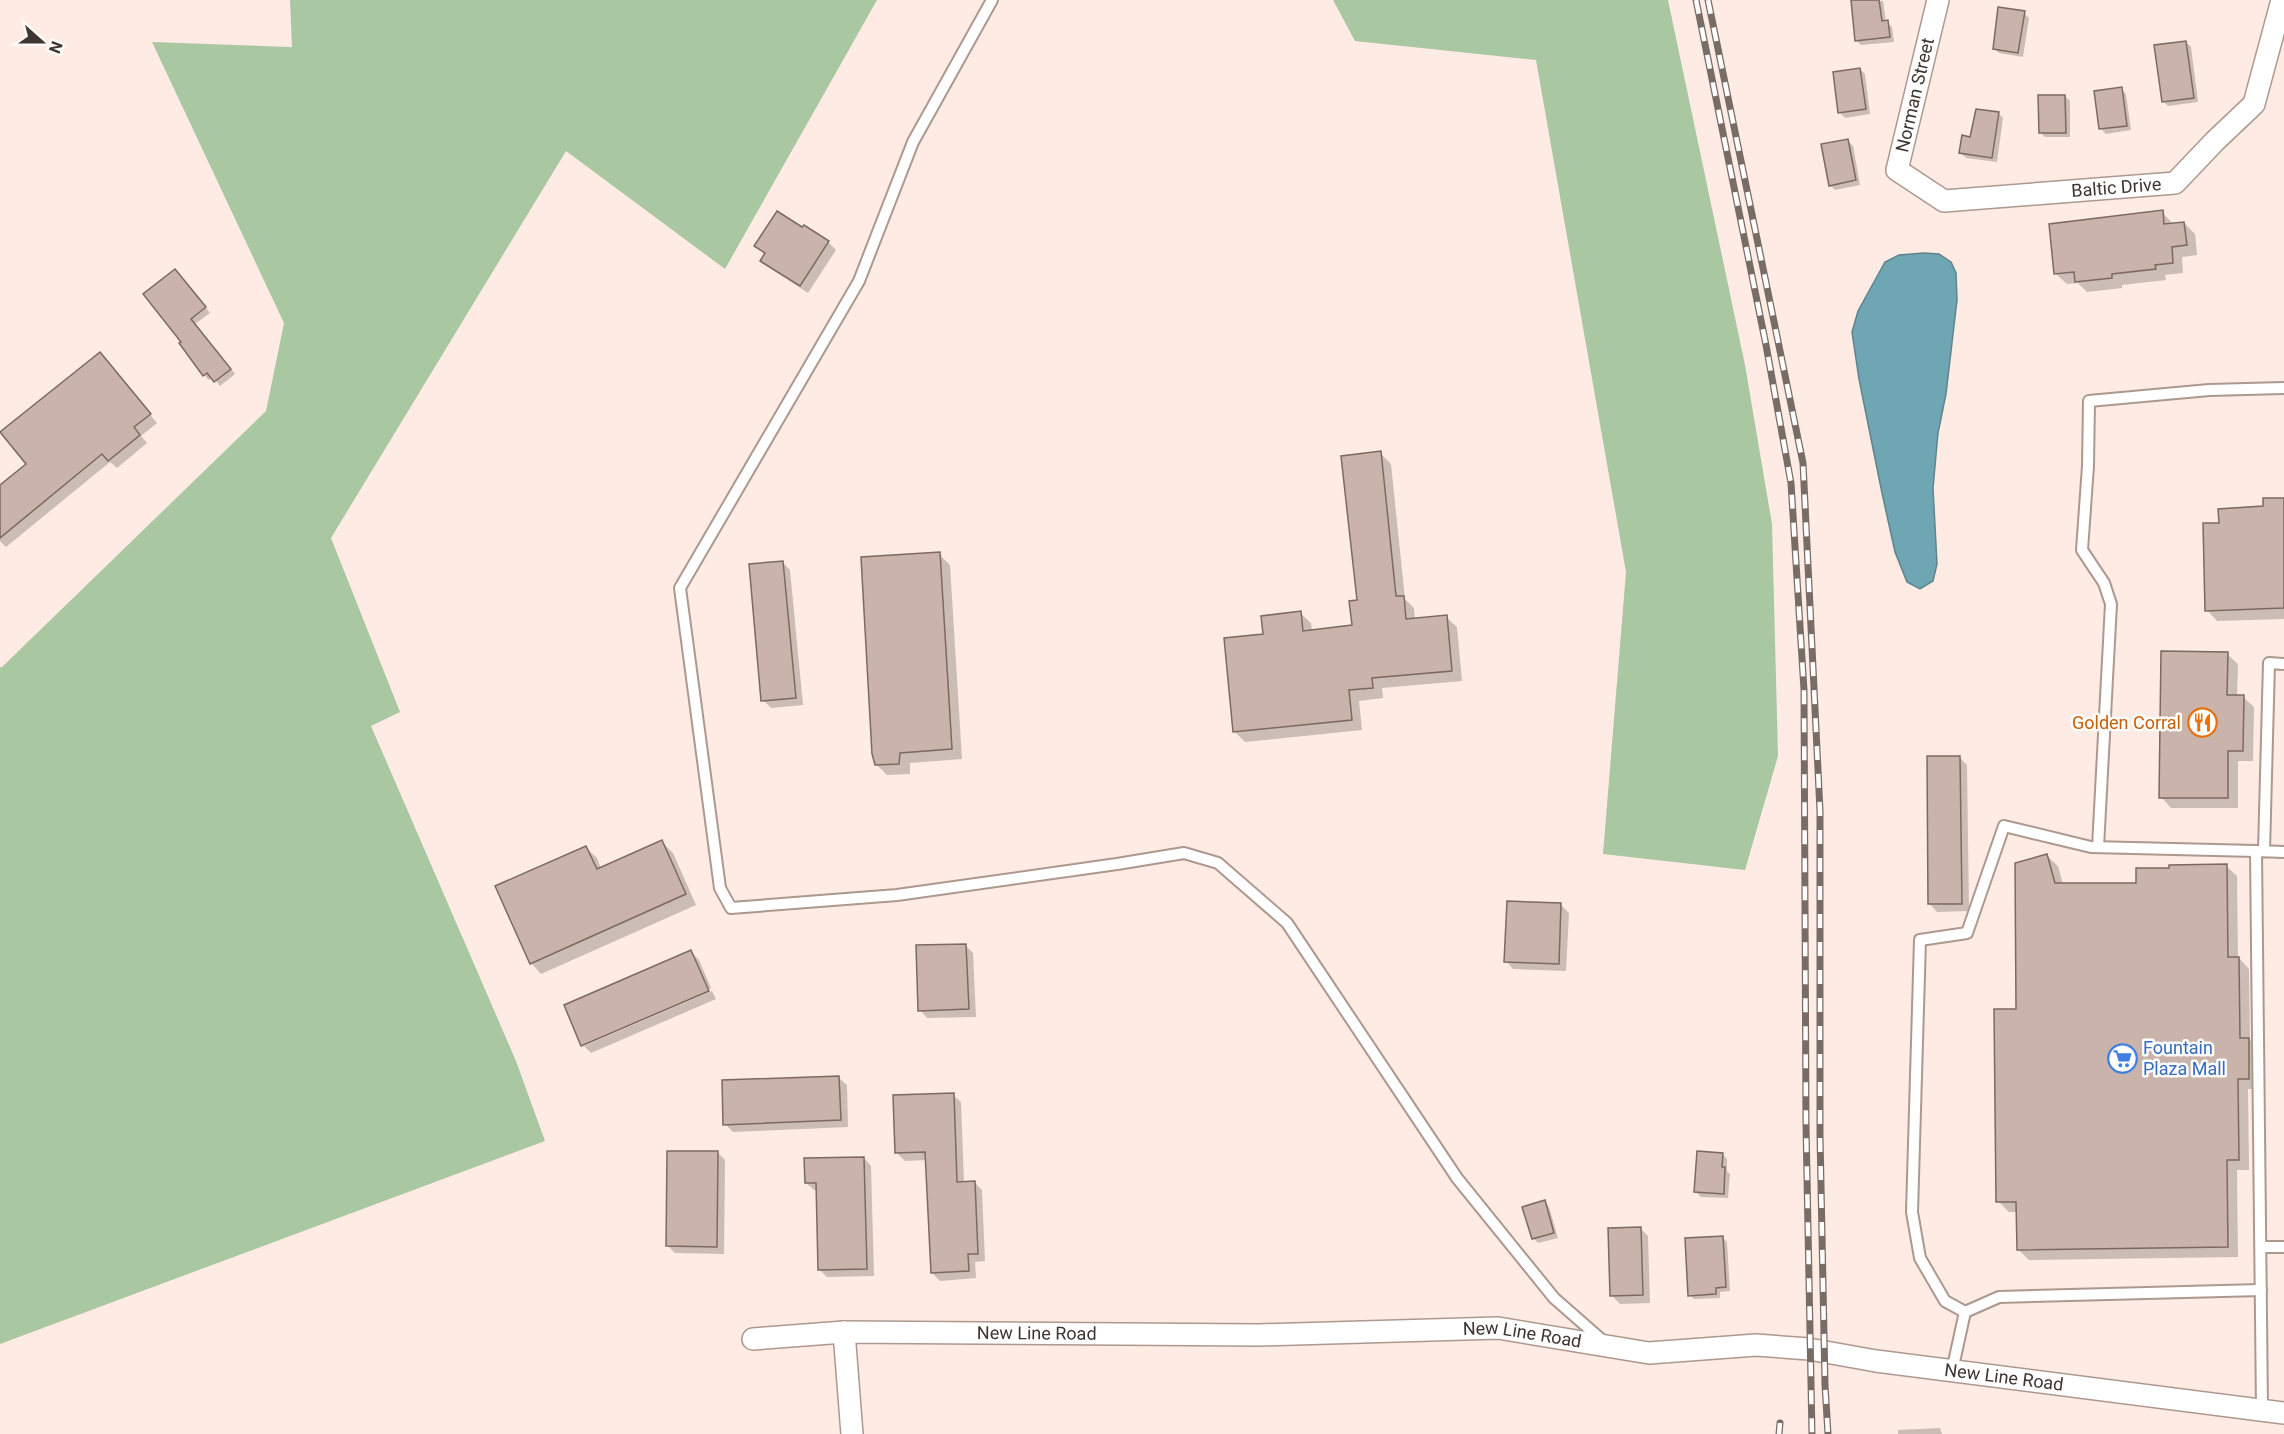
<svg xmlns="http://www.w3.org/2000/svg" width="2284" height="1434" viewBox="0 0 2284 1434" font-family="Roboto,sans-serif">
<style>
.forest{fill:#a9c7a0}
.water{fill:#6ea6b4;stroke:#60848d;stroke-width:1.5}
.shadow{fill:#0003}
.building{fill:#c9b3aa;stroke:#7d6961;stroke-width:1.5}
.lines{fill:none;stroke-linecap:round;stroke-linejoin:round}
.service-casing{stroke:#ad988f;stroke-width:14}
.minor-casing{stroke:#ad988f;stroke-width:24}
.service{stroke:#fff;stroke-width:10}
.minor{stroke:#fff;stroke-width:21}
.rail-casing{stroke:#786c67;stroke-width:7}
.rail{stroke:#fdfdfd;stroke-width:4.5;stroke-dasharray:14;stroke-linecap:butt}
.labels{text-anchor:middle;stroke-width:5;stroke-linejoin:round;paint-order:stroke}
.street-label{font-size:18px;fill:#3e3531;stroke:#fdfdfd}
.food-label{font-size:18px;fill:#c56008;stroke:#fdfdfd;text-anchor:end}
.shop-label{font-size:18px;fill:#366cbe;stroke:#fdfdfd;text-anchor:start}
</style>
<rect width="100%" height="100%" fill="#feebe3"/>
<g class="forest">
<path d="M 290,0 L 877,0 L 725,269 L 566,151 L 331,538 L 400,712 L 371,726 L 516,1061 L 545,1141 L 0,1344 L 0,666 L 1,668 L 266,411 L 284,323 L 152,42 L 292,47 Z"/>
<path d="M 1333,0 L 1668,0 L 1745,365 L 1772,524 L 1778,756 L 1745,870 L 1603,854 L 1626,572 L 1536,60 L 1355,41 Z"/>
</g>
<path class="water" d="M 1924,253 L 1939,254 L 1951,262 L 1956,273 L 1957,300 L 1946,394 L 1938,433 L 1933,488 L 1937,564 L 1933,581 L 1920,589 L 1907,582 L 1895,552 L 1882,493 L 1859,379 L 1852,332 L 1858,311 L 1885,262 L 1899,255 Z"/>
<g class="shadow">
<path d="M 1852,0 L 1883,1 L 1886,22 L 1892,27 L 1894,42 L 1861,45 L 1856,40 Z"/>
<path d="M 2024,13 L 2029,18 L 2023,57 L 1999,53 L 1994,48 Z"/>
<path d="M 2186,42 L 2191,47 L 2198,102 L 2168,106 L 2163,101 Z"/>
<path d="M 1860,69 L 1865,74 L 1870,114 L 1845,118 L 1840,113 L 1834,73 Z"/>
<path d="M 2121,89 L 2126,94 L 2131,130 L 2106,134 L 2101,129 Z"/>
<path d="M 2065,96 L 2070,101 L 2070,137 L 2045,137 L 2040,132 Z"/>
<path d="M 1998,113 L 2003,118 L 1997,162 L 1966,158 L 1961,153 L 1971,138 Z"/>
<path d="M 1848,141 L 1853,146 L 1860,185 L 1835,190 L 1830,185 Z"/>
<path d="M 2162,212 L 2173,224 L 2184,223 L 2195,234 L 2197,255 L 2182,257 L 2183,273 L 2165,275 L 2166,280 L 2122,285 L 2122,288 L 2087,292 L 2078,283 L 2067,284 L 2056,274 Z"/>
<path d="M 804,227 L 828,242 L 836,250 L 808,293 L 770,268 L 762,260 L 766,255 L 755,246 Z"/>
<path d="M 180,275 L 210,313 L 195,324 L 235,374 L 220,386 L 213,377 L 209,380 L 204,375 L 183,342 Z"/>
<path d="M 100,354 L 157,423 L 141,436 L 147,443 L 117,468 L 110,462 L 6,547 L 0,541 L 0,487 L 28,464 Z"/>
<path d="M 1380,453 L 1391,464 L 1405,599 L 1414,608 L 1415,620 L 1446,617 L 1457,627 L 1462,681 L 1382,688 L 1383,698 L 1359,701 L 1362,730 L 1245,742 L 1234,731 L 1265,635 L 1300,613 L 1311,623 L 1312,631 L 1354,627 Z"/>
<path d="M 2284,499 L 2284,619 L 2217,621 L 2207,610 L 2264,507 Z"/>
<path d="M 939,554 L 950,565 L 962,759 L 910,763 L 910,774 L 887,775 L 876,764 Z"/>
<path d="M 782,562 L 790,570 L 803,705 L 771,708 L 763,700 Z"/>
<path d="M 2227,654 L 2238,664 L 2237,697 L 2243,697 L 2254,707 L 2253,761 L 2238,761 L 2238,808 L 2171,808 L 2161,797 Z"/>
<path d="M 1959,757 L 1967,765 L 1969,911 L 1937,912 L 1930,904 Z"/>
<path d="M 662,842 L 673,853 L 696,905 L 541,974 L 531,963 L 586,848 L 597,858 L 601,869 Z"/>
<path d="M 2047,856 L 2058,866 L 2063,884 L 2138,884 L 2226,866 L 2237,876 L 2238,957 L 2249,969 L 2250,1040 L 2259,1050 L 2260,1089 L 2248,1089 L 2249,1170 L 2237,1170 L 2238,1257 L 2029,1260 L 2018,1249 L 2018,1212 L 2009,1212 L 1998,1201 L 2018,1010 Z"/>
<path d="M 1561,905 L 1569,913 L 1566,971 L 1513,969 L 1506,961 Z"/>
<path d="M 965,945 L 973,953 L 976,1017 L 927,1018 L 920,1010 Z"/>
<path d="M 691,952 L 699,960 L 711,988 L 584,1043 L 584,1046 L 712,991 L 716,999 L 591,1053 L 583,1045 L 566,1006 Z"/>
<path d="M 839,1078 L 847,1085 L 848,1127 L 733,1132 L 725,1124 Z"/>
<path d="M 953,1095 L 961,1102 L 964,1183 L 974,1182 L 982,1190 L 985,1261 L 975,1262 L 976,1278 L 940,1281 L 932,1273 L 927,1160 L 905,1161 L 897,1153 Z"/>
<path d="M 718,1153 L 725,1160 L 724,1254 L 675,1253 L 667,1245 Z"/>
<path d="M 1722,1154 L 1727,1159 L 1727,1171 L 1730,1174 L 1728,1198 L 1701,1197 L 1696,1192 Z"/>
<path d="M 864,1158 L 871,1166 L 874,1276 L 827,1277 L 819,1269 L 817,1190 L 814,1190 L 806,1183 Z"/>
<path d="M 1544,1202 L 1549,1207 L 1558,1238 L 1538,1243 L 1533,1238 Z"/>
<path d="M 1640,1228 L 1648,1236 L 1650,1303 L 1620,1304 L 1612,1296 Z"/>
<path d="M 1722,1237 L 1727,1242 L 1730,1291 L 1720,1292 L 1720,1298 L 1694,1299 L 1690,1295 Z"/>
<path d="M 1940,1428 L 1942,1434 L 1898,1434 L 1898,1430 Z"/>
</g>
<g class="building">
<path d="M 1851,0 L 1879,0 L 1882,21 L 1888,20 L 1890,37 L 1855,41 Z"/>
<path d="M 1998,7 L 2025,11 L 2018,53 L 1993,49 Z"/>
<path d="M 2186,41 L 2194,98 L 2162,102 L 2154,45 Z"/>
<path d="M 1860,68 L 1866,109 L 1838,113 L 1833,72 Z"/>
<path d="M 2122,87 L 2127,126 L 2099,129 L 2094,91 Z"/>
<path d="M 2038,95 L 2065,95 L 2066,133 L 2039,133 Z"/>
<path d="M 1976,109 L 1999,112 L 1992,158 L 1959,153 L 1962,135 L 1970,137 Z"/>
<path d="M 1848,139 L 1856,180 L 1829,186 L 1821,144 Z"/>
<path d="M 2163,210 L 2164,224 L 2184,222 L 2187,245 L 2172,247 L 2173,263 L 2155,265 L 2156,269 L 2112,274 L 2112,278 L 2075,282 L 2074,272 L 2054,274 L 2049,224 Z"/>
<path d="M 777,211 L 802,227 L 804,225 L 829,241 L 800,286 L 760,261 L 765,253 L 754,246 Z"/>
<path d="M 175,269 L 206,307 L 191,319 L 231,369 L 214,382 L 207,373 L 203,376 L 179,343 L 181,342 L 143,294 Z"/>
<path d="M 100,352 L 151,414 L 134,427 L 140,435 L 108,461 L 102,454 L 0,538 L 0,485 L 26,464 L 0,432 Z"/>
<path d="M 1381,451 L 1396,596 L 1404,596 L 1406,619 L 1447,615 L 1452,671 L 1372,678 L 1373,688 L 1349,690 L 1352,720 L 1233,732 L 1224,638 L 1263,634 L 1261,616 L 1301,611 L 1303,631 L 1352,625 L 1349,601 L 1357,600 L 1341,456 Z"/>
<path d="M 2263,498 L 2284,498 L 2284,608 L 2205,611 L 2203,523 L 2219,523 L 2218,509 L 2263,506 Z"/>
<path d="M 940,552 L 952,749 L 900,753 L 899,764 L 875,765 L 872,754 L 861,557 Z"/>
<path d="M 783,561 L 796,698 L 761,701 L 749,564 Z"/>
<path d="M 2161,651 L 2228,652 L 2227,695 L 2244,695 L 2243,751 L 2228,751 L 2228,798 L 2159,798 Z"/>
<path d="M 1927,756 L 1960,756 L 1962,904 L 1928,904 Z"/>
<path d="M 662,840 L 686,894 L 530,964 L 495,886 L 586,846 L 597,869 Z"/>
<path d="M 2047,854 L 2055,883 L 2136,883 L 2136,868 L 2169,868 L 2169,865 L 2227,864 L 2228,957 L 2239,957 L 2240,1038 L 2249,1038 L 2249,1079 L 2238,1079 L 2239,1160 L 2227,1160 L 2228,1247 L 2017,1250 L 2016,1202 L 1996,1202 L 1994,1009 L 2016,1009 L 2015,863 Z"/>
<path d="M 1507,901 L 1561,903 L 1559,964 L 1504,962 Z"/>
<path d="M 966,944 L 969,1009 L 918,1011 L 916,945 Z"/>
<path d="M 691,950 L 709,991 L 581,1046 L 564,1005 Z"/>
<path d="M 839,1076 L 841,1120 L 723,1125 L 722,1080 Z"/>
<path d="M 954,1093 L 957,1182 L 975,1181 L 978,1254 L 968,1254 L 969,1271 L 931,1273 L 925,1152 L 895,1153 L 893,1095 Z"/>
<path d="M 667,1151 L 718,1151 L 717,1247 L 666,1246 Z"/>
<path d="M 1697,1151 L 1723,1153 L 1722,1167 L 1725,1167 L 1724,1194 L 1694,1192 Z"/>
<path d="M 864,1157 L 867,1269 L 818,1270 L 816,1183 L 805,1183 L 804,1158 Z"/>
<path d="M 1545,1200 L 1554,1233 L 1532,1239 L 1522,1207 Z"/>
<path d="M 1641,1227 L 1643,1295 L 1610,1296 L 1608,1228 Z"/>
<path d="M 1723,1236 L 1726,1287 L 1716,1288 L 1716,1294 L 1688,1296 L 1685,1238 Z"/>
</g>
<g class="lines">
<defs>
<g id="service">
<path d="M 992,0 L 913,142 L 859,281 L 680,588 L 720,888 L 731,908 L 897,895 L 1117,864 L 1184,853 L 1218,863 L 1287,923 L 1457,1178 L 1554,1298 L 1603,1341"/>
<path d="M 2098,847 L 2111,604 L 2104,583 L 2082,550 L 2088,466 L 2089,401 L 2209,390 L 2284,388"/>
<path d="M 2264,851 L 2269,663 L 2284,664"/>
<path d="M 2261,1247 L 2284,1247"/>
<path d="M 1965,1312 L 1945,1301 L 1920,1258 L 1912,1212 L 1920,940 L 1967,933 L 2004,826 L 2091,847 L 2256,851"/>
<path d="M 1952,1371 L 1965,1312 L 1999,1297 L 2261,1290"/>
<path d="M 2262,1410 L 2256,851 L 2284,852"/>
</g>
<g id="minor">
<path id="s1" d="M 1938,0 L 1897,170 L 1944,201 L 2175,183 L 2215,141 L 2254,104 L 2282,0"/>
<path d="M 844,1332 L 852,1434"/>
<path id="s2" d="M 753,1339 L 844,1332 L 1259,1335 L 1498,1328 L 1649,1353 L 1756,1345 L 1809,1349 L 1876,1361 L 2284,1413"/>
</g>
</defs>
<use href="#service" class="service-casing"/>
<use href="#minor" class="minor-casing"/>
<use href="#service" class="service"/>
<use href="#minor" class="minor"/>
<defs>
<g id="rail">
<path d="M 1696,0 L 1766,345 L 1791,483 L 1804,690 L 1806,1125 L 1812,1434"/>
<path d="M 1708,0 L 1803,463 L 1820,811 L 1820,1135 L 1825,1385 L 1828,1434"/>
<path d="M 1779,1434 L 1780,1423"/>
</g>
</defs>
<use href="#rail" class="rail-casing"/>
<use href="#rail" class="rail"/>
</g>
<defs>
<symbol id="restaurant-ring" viewBox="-11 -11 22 22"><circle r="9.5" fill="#fdfdfd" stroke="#e8710a" stroke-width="1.5"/><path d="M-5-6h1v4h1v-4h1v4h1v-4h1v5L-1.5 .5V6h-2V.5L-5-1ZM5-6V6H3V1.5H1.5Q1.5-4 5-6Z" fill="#e8710a"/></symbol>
<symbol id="supermarket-ring" viewBox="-11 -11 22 22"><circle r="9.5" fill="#fdfdfd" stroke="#3f7fe0" stroke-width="1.5"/><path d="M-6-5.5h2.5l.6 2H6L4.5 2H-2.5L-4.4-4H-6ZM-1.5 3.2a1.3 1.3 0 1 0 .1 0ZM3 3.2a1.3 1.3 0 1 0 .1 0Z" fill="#3f7fe0"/></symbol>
</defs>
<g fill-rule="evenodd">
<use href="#restaurant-ring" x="2186" y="706" width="33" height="33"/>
<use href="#supermarket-ring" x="2106" y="1042" width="33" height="33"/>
</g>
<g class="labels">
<g class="street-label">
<text transform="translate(1915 95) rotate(-77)" y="6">Norman Street</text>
<text dy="6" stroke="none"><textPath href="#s1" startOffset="404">Baltic Drive</textPath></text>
<text dy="6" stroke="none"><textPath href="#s2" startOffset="284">New Line Road</textPath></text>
<text dy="6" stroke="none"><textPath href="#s2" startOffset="770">New Line Road</textPath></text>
<text dy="6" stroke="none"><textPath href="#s2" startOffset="1256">New Line Road</textPath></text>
</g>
<g class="food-label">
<text x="2181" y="729">Golden Corral</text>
</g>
<g class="shop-label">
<text x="2143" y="1054">Fountain<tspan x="2143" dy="21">Plaza Mall</tspan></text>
</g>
</g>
<g transform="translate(42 42) rotate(111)" stroke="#fdfdfd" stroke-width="4.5" paint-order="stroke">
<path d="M0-4.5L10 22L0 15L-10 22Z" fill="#3e3531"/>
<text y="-9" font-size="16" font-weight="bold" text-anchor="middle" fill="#3e3531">N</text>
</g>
</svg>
